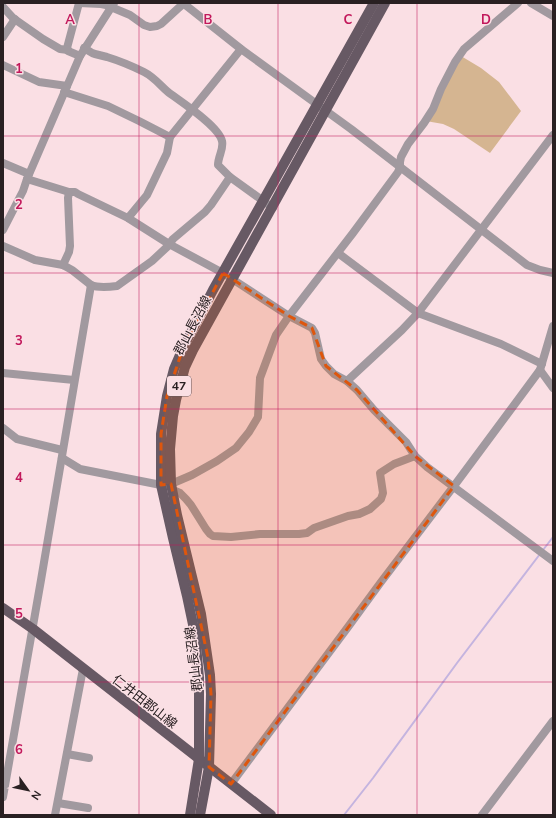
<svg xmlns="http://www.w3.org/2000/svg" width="556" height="818" viewBox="0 0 556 818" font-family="'Nunito Sans','Noto Sans JP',sans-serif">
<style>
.green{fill:#d5b591}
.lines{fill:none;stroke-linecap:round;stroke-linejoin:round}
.stream{stroke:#c4b4df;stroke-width:2}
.minor{stroke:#a1999f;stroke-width:8}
.major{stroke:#675964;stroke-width:10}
.marked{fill:#de560d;fill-opacity:0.2;stroke:#de560d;stroke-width:3;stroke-dasharray:8 5;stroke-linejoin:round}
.grid{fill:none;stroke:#c2185b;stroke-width:1;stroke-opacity:0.55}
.labels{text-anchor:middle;stroke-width:3;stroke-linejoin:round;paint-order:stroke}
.shield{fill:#fadfe4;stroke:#68595c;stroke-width:1}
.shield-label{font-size:12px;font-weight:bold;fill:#292022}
.street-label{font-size:13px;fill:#292022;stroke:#fadfe4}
.grid-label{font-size:13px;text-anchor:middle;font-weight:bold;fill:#c2185b;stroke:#fadfe4;stroke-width:3;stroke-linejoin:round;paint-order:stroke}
</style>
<rect width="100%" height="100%" fill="#fadfe4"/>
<path class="green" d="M 461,56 L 481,68 L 499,82 L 521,111 L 490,153 L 454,129 L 443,124 L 426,121 Z"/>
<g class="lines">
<g class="stream">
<path d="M 543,550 L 553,537"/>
<path d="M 344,815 L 373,778 L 457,663 L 540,554"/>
</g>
<g class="minor">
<path d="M 79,3 L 101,4 L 106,5 L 130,15 L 144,25 L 150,27 L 157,26 L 161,24 L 184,3"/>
<path d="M 79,3 L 67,48 L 68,51 L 80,56"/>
<path d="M 183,3 L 241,49 L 351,129 L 527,265 L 540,270 L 553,273"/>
<path d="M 531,3 L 553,16"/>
<path d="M 3,7 L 13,18 L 43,39 L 60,49 L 68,50"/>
<path d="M 3,37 L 15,19"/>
<path d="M 3,65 L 39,82 L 67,86"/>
<path d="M 64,92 L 108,106 L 139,121 L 170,137"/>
<path d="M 3,163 L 29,174"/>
<path d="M 230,177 L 273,208"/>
<path d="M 27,179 L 69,192 L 75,192 L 78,194 L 128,218 L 169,244 L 223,273 L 289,316 L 312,328 L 315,333 L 321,359 L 326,366 L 334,374 L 347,381 L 357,390 L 374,410 L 406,442 L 415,456 L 427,467 L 553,561"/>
<path d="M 128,218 L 147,195 L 167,153 L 170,137 L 241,49"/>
<path d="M 3,230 L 23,191 L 27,179 L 46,135 L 80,56 L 114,3"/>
<path d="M 3,246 L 35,260 L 63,265 L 72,270 L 91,285 C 98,288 109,287 117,286 L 152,261 L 167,247 L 173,239 L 205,212 L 211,205 L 230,177 L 218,165 C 218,156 224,149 222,141 C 219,126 180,101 168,92 C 160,85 154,77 144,72 C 132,66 120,61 107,57 C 103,56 99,55 95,54 C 91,53 88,50 84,48"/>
<path d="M 338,253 L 418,313 L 501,344 L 542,364"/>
<path d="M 63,265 L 69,252 L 70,246 L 68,198 L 69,192"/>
<path d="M 540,370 L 553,388"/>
<path d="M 3,373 L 74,380"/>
<path d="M 347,381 L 402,330 L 418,313 L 553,135"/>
<path d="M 3,428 L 17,439 L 62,450"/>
<path d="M 62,458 L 80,469 L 161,485 L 171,484 L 192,475 L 217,461 L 236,448 L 249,432 L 258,417 L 260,378 L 276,335 L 289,316 L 353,233 L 398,172 L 400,167 L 400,162 L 401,157 L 408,144 L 424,123 L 433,109 L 441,89 L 455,62 L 464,49 L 518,3"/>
<path d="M 173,490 L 180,493 L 186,499 L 191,505 L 206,529 L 210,534 L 213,536 L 231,537 L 260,534 L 299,534 L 307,533 L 314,528 L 348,516 L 359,514 L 370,509 L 381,499 L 383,493 L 380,473 L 394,464 L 415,456"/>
<path d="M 67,754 L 89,758"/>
<path d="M 231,784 L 348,627 L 381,582 L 454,486 L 540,370 L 553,326"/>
<path d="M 3,797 L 41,580 L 91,285"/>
<path d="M 58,803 L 88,808"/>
<path d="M 55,815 L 83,669"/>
<path d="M 482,815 L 553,721"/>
</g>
<g class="major">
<path d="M 3,608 L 33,629 L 271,815"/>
<path d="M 190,815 L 199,759 L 199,678 L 195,634 L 187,596 L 173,538 L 161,485 L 161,434 L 167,396 L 174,369 L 183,348 L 213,290 L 374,3"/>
<path d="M 200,815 L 209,767 L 211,694 L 210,675 L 201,614 L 177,515 L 171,484 L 170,449 L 173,416 L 176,400 L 185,367 L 193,350 L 385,3"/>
</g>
</g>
<path class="marked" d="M 223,273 L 289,316 L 312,328 L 326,366 L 357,390 L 415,456 L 454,486 L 231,784 L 209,767 L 211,694 L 208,658 L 171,484 L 161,485 L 161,434 L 167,396 L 183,348 Z"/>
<path class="grid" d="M 139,3 L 139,815M 278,3 L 278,815M 417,3 L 417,815M 3,136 L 553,136M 3,273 L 553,273M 3,409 L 553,409M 3,545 L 553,545M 3,682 L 553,682"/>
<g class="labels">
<rect class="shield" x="167" y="376" width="24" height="20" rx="3"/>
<g class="shield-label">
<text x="179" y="390">47</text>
</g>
<g class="street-label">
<text transform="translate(192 325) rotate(-62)" y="5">郡山長沼線</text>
<text transform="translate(193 659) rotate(-97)" y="5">郡山長沼線</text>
<text transform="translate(145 701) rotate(38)" y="5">仁井田郡山線</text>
</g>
</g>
<g class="grid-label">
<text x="70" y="24">A</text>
<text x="208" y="24">B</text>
<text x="348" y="24">C</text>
<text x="486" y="24">D</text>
<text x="19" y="73">1</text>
<text x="19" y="209">2</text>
<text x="19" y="345">3</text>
<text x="19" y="482">4</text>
<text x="19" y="618">5</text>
<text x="19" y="754">6</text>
</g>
<rect width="556" height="818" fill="none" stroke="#292022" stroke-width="8"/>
<g transform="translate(28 790) rotate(123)" stroke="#fadfe4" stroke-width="3" paint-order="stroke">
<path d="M0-3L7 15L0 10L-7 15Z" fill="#292022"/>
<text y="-6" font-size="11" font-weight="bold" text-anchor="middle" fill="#292022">N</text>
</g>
</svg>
